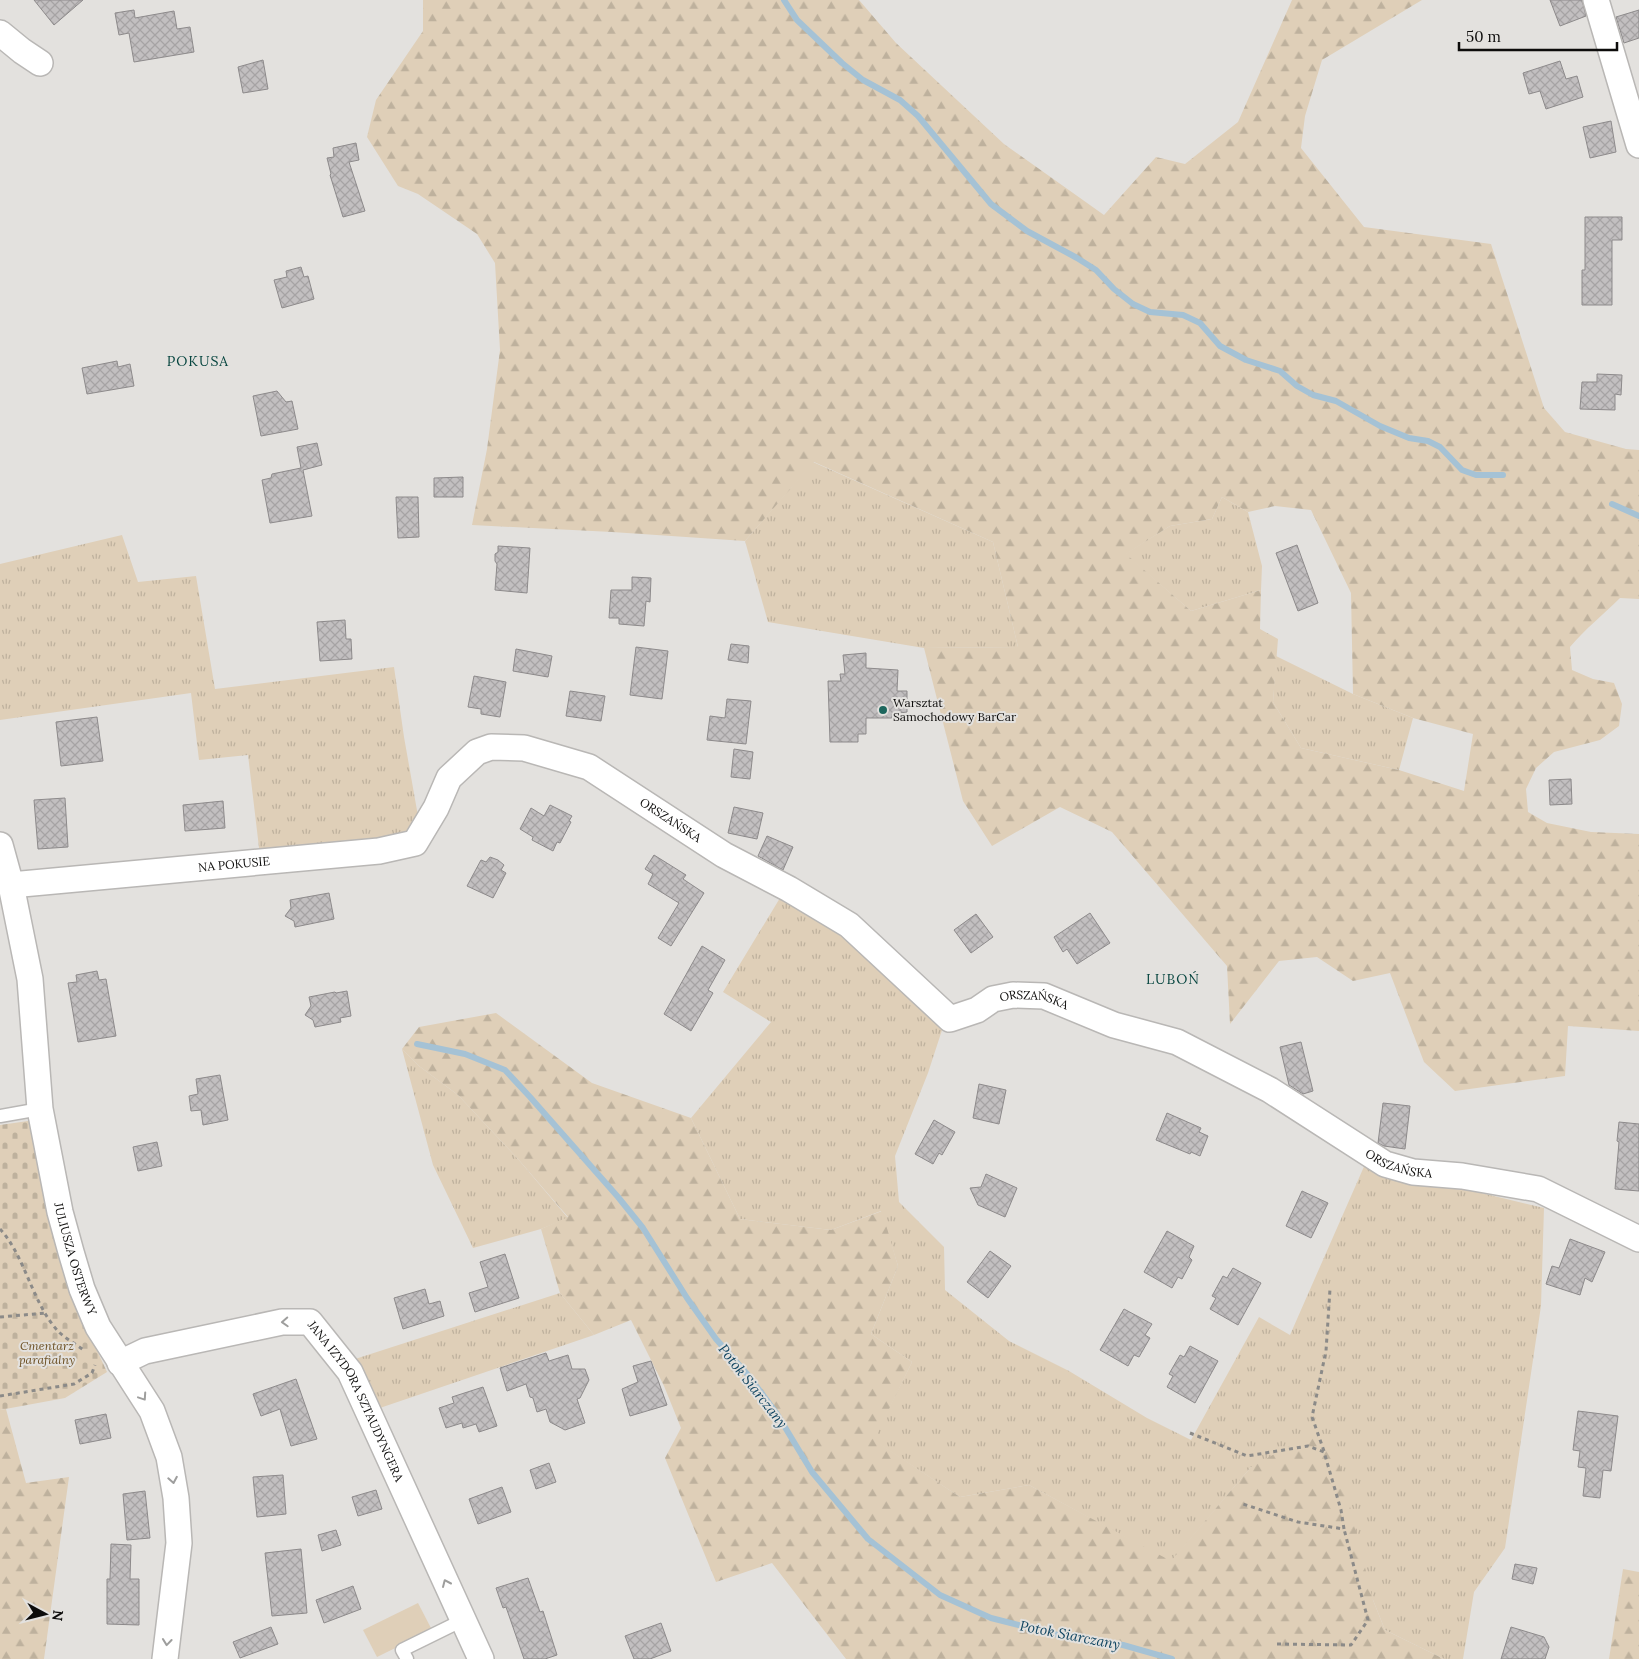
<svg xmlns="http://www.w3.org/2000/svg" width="1639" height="1659" viewBox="0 0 1639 1659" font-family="Lora,serif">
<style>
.grass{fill:url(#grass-tufts)}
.forest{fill:url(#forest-firs);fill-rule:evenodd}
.cemetery{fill:url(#cemetery-stones)}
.garden{fill:#dfcfb8}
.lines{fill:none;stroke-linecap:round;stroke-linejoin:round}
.stream{stroke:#a5c2d5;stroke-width:6}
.building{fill:url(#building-cross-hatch);stroke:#8d8a8b}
.lane-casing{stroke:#b9b7b5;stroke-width:15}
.street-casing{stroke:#b9b7b5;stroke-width:28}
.path{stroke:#8b8a88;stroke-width:3;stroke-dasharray:4 4;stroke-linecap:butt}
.lane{stroke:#fff;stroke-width:12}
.street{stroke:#fff;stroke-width:25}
.oneway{stroke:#9e9e9d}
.poi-dot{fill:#1d665d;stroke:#e3e1de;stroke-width:2}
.labels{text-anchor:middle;stroke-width:4;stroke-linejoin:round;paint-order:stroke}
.poi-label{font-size:12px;fill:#0d0c0b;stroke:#e3e1de;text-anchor:start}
.street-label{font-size:12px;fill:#0d0c0b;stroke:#e3e1de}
.park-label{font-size:12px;font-style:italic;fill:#6e5226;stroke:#e3e1de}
.neighbourhood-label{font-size:14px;letter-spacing:1px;fill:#084640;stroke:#e3e1de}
.water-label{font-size:14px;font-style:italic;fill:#0f4460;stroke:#e3e1de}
</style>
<defs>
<pattern id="grass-tufts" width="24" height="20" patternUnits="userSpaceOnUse" patternTransform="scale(1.25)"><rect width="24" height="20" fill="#dfcfb8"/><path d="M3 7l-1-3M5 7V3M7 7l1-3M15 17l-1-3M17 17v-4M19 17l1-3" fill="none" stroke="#beb19d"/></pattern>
<pattern id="forest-firs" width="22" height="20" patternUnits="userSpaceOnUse" patternTransform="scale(1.25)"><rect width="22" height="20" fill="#dfcfb8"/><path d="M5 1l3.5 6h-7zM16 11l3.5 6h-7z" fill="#beb19d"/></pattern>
<pattern id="cemetery-stones" width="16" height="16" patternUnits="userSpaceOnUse" patternTransform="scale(1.25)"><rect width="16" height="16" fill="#dfcfb8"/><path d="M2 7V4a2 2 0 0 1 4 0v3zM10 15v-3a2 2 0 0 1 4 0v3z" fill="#beb19d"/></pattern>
<pattern id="building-cross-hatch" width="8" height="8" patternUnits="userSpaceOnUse" patternTransform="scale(1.25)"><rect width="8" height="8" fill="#c2bfc0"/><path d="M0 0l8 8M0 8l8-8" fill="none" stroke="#a6a3a4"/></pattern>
</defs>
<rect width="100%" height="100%" fill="#e3e1de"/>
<g class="grass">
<path d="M 813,462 L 993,542 L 1018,647 L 924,648 L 768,622 L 745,541 Z"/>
<path d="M 1222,497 L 1248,512 L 1262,566 L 1261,590 L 1191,611 L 1125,554 L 1170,526 L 1212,519 Z"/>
<path d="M 122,535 L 138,582 L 196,576 L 215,689 L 394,667 L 404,737 L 418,816 L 405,838 L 260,856 L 248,755 L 199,760 L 191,693 L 0,720 L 0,564 Z"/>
<path d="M 1276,656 L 1353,694 L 1413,718 L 1399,770 L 1301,748 L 1273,702 Z"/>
<path d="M 783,893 L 850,940 L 943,1027 L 928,1073 L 895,1156 L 899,1202 L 944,1247 L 945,1290 L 1009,1341 L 1069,1371 L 1147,1418 L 1191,1440 L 1259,1317 L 1290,1335 L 1366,1162 L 1415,1177 L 1544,1208 L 1541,1306 L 1505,1548 L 1474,1592 L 1463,1659 L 1444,1659 L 1385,1630 L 1373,1600 L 1251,1467 L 1171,1562 L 1029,1485 L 960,1497 L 873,1440 L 912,1362 L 871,1334 L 898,1266 L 881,1211 L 831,1230 L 740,1219 L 691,1118 L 771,1022 L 723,992 Z"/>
<path d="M 402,1049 L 419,1066 L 458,1095 L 518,1159 L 568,1218 L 541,1229 L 473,1248 L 433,1165 Z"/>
<path d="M 560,1293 L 594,1335 L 374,1410 L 352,1360 Z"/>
</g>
<g class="forest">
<path d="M 423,0 L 859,0 L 896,43 L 1004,144 L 1104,215 L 1156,157 L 1185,164 L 1238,122 L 1292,0 L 1422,0 L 1322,60 L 1305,116 L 1301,148 L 1364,227 L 1491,244 L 1544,408 L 1565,432 L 1626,449 L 1639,450 L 1639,599 L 1620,598 C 1603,615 1585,629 1570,647 L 1572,670 L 1593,679 L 1614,683 L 1622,704 L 1619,726 L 1600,740 L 1554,752 L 1536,768 L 1526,789 L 1528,812 L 1547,823 L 1591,832 L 1639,834 L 1639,1031 L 1568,1026 L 1565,1076 L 1455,1091 L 1424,1062 L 1390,973 L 1353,981 L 1317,957 L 1279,961 L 1230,1024 L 1227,966 L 1112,832 L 1060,807 L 992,846 L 963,801 L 924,648 L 1018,647 L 993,542 L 814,462 L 745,541 L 612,532 L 472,525 L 487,449 L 500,350 L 495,263 L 477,234 L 418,194 L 398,186 L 367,137 L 376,100 L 423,31 ZM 1222,497 L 1248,512 L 1275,506 L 1311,510 L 1351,593 L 1353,694 L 1413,718 L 1473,734 L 1464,791 L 1399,770 L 1301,748 L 1273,702 L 1278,639 L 1260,629 L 1261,590 L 1191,611 L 1126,554 L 1170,526 L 1212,519 Z"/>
<path d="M 496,1013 L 592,1083 L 691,1118 L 740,1219 L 831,1230 L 882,1211 L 898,1266 L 871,1334 L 912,1362 L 874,1440 L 960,1497 L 1029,1485 L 1171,1561 L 1251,1467 L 1302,1439 L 1332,1433 L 1373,1600 L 1385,1630 L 1444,1659 L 846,1659 L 772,1563 L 716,1582 L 665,1458 L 681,1428 L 664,1386 L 631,1320 L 594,1335 L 560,1293 L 541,1229 L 568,1217 L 518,1159 L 458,1095 L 419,1066 L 402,1049 L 419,1027 Z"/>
<path d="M 6,1409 L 26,1483 L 69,1477 L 44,1659 L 0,1659 L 0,1410 Z"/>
<path d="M 1623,1569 L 1639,1572 L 1639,1659 L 1609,1659 Z"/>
</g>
<path class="cemetery" d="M 35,1120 L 75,1303 L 107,1372 L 65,1398 L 0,1410 L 0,1125 Z"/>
<path class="garden" d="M 418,1603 L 432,1630 L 377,1657 L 363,1630 Z"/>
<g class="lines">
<g class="stream">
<path d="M 784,0 L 797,20 L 842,63 L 863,80 L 900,100 L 918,116 L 991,204 L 1027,231 L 1077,258 L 1096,270 L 1114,289 L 1133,304 L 1150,312 L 1183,315 L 1200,323 L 1220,346 L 1246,360 L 1280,371 L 1297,386 L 1313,395 L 1336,401 L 1380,426 L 1409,438 L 1428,441 L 1440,447 L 1462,470 L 1476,475 L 1503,475"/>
<path d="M 1612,504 L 1639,516"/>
<path d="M 417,1044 L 465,1054 L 505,1070 L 530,1097 L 618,1197 L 643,1228 L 687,1298 L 716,1339 L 748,1375 L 777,1414 L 812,1472 L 868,1539 L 940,1595 L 991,1618 L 1070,1638 L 1123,1645 L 1172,1659"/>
</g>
</g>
<g class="building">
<path d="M 34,0 L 83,0 L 54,25 Z"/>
<path d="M 1550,0 L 1582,0 L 1586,16 L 1560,26 Z"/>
<path d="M 134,10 L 135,18 L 174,11 L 177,29 L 190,27 L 194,52 L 134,62 L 129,33 L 119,35 L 115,13 Z"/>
<path d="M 1639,10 L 1639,38 L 1624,43 L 1616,17 Z"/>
<path d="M 263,60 L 268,89 L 243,93 L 238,67 Z"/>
<path d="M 1560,61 L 1566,79 L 1577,76 L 1583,97 L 1546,109 L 1540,91 L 1529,94 L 1523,73 Z"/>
<path d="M 1611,121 L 1616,152 L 1590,158 L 1583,127 Z"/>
<path d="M 356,143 L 359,160 L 349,162 L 365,211 L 343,217 L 330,175 L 331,174 L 327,158 L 334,157 L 333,148 Z"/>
<path d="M 1585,217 L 1622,217 L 1622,240 L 1612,240 L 1612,305 L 1582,305 L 1582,270 L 1585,270 Z"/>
<path d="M 301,267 L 304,277 L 308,276 L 314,299 L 282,308 L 274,280 L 287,277 L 286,271 Z"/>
<path d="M 117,361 L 118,367 L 130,364 L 134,386 L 87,394 L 82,368 Z"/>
<path d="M 1597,374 L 1622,375 L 1621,395 L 1615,394 L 1615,410 L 1580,409 L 1582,382 L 1597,382 Z"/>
<path d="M 277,391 L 286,402 L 292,401 L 298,429 L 261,436 L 253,396 Z"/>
<path d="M 317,443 L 322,465 L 303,470 L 312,516 L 270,523 L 262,480 L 271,478 L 272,474 L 301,468 L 297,447 Z"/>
<path d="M 463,477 L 463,497 L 434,497 L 434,478 Z"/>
<path d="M 396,497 L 418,497 L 419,537 L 398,538 Z"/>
<path d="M 1297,545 L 1318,603 L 1298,611 L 1276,553 Z"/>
<path d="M 498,546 L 530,548 L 527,593 L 495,590 L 497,564 L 495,561 L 495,554 L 498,552 Z"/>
<path d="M 632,577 L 651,578 L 650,602 L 646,601 L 644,626 L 619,624 L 619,618 L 609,618 L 611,590 L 632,590 Z"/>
<path d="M 345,620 L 346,639 L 351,639 L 352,659 L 320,661 L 317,622 Z"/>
<path d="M 731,644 L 749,646 L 748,663 L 728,660 Z"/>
<path d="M 636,647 L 668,651 L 662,699 L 630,695 Z"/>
<path d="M 516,649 L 552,656 L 548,677 L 513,671 Z"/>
<path d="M 866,653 L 866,668 L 898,670 L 897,691 L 907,691 L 907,712 L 892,714 L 892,718 L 866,718 L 866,734 L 858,734 L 858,742 L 830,742 L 828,681 L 841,681 L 840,674 L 845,674 L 843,655 Z"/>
<path d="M 474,676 L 506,682 L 500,717 L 481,714 L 481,709 L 468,707 Z"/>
<path d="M 570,691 L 605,696 L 601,721 L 566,716 Z"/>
<path d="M 727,699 L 751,701 L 746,744 L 707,740 L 710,716 L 725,718 Z"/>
<path d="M 97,717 L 103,761 L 61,766 L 56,722 Z"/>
<path d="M 734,749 L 753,752 L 750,779 L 731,777 Z"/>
<path d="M 1571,779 L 1572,804 L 1550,805 L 1549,780 Z"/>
<path d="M 65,798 L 68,847 L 38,849 L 34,800 Z"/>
<path d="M 223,801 L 225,828 L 185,831 L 183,805 Z"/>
<path d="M 550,805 L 572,816 L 569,821 L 571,822 L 560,843 L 557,842 L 553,851 L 532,840 L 533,837 L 520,829 L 531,808 L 544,816 Z"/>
<path d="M 734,807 L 763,813 L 757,839 L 728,833 Z"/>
<path d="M 767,836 L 793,847 L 783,870 L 758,856 Z"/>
<path d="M 654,855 L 686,875 L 683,879 L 704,893 L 671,946 L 658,938 L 679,903 L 648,884 L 653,874 L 645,869 Z"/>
<path d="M 490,857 L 498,860 L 504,865 L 501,870 L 506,873 L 493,898 L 467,886 L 481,860 L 486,862 Z"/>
<path d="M 329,893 L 334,919 L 295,927 L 294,921 L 285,916 L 291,908 L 290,900 Z"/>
<path d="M 1090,913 L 1110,943 L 1077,964 L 1067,949 L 1063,952 L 1054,937 Z"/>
<path d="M 976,914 L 993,937 L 971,953 L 954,930 Z"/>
<path d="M 702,946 L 725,960 L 708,990 L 713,993 L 691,1031 L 664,1014 Z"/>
<path d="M 97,971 L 99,980 L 106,979 L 116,1036 L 78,1042 L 68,983 L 77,982 L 76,975 Z"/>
<path d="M 347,991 L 351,1016 L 340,1018 L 341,1022 L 315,1027 L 313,1020 L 305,1015 L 311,1006 L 309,997 L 335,992 L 336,993 Z"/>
<path d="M 1301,1042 L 1313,1091 L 1303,1094 L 1289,1085 L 1280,1047 Z"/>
<path d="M 220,1075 L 228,1120 L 203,1125 L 201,1110 L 191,1111 L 189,1096 L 198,1094 L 196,1079 Z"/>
<path d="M 979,1084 L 1006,1090 L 999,1124 L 973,1118 Z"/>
<path d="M 1383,1103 L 1410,1106 L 1405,1149 L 1384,1146 L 1378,1143 Z"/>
<path d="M 1167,1113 L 1201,1128 L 1199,1132 L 1208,1136 L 1200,1156 L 1191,1152 L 1190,1154 L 1156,1140 Z"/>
<path d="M 934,1120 L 955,1132 L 942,1155 L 939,1153 L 933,1164 L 915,1154 Z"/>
<path d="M 1619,1122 L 1639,1124 L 1639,1191 L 1615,1189 L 1619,1142 L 1617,1141 Z"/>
<path d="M 157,1142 L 162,1166 L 138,1171 L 133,1147 Z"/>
<path d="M 986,1174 L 1017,1188 L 1005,1217 L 978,1205 L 970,1188 L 981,1187 Z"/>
<path d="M 1302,1191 L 1328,1203 L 1311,1238 L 1286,1226 Z"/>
<path d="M 1167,1231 L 1194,1246 L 1189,1257 L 1192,1260 L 1182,1279 L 1178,1277 L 1172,1288 L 1144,1272 Z"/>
<path d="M 1570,1239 L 1605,1252 L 1592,1282 L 1585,1278 L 1580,1295 L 1546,1284 L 1552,1266 L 1559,1268 Z"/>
<path d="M 990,1251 L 1011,1266 L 988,1298 L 967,1282 Z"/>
<path d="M 505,1254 L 519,1298 L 475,1312 L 469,1293 L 488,1287 L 480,1262 Z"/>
<path d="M 1233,1268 L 1261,1283 L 1238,1325 L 1210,1309 L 1216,1298 L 1212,1296 L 1223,1276 L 1227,1278 Z"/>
<path d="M 425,1289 L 429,1304 L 440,1301 L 444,1316 L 403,1329 L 394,1298 Z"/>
<path d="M 1124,1309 L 1152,1324 L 1145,1335 L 1150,1338 L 1139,1357 L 1134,1355 L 1128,1366 L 1100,1350 Z"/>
<path d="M 1190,1346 L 1218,1361 L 1195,1403 L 1167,1387 L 1173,1376 L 1169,1374 L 1180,1355 L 1184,1357 Z"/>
<path d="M 546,1353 L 549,1361 L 568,1355 L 572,1369 L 585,1369 L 589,1380 L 580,1398 L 577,1399 L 585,1423 L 565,1430 L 550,1422 L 546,1409 L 537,1412 L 533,1398 L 530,1397 L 526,1384 L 507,1391 L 500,1368 Z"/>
<path d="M 651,1361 L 667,1405 L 630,1416 L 622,1389 L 638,1382 L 633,1366 Z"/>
<path d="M 296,1379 L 317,1439 L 291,1446 L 280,1409 L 261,1416 L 253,1394 Z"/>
<path d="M 483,1387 L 497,1426 L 479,1432 L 476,1424 L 463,1428 L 462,1423 L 446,1428 L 439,1408 L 454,1403 L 452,1397 Z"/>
<path d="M 1578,1411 L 1618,1416 L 1611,1471 L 1603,1470 L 1600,1498 L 1583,1496 L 1586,1468 L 1578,1467 L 1580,1451 L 1573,1450 Z"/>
<path d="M 106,1414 L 111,1438 L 80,1444 L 75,1420 Z"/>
<path d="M 549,1463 L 556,1482 L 536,1489 L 530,1470 Z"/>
<path d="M 283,1475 L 286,1514 L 257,1517 L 253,1477 Z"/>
<path d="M 502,1487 L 511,1512 L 478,1524 L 469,1499 Z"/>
<path d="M 376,1490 L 382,1509 L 358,1516 L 352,1497 Z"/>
<path d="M 145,1491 L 150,1538 L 127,1540 L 123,1494 Z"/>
<path d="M 336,1530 L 341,1545 L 322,1551 L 318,1535 Z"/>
<path d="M 111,1544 L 131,1545 L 130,1579 L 139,1579 L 139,1625 L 107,1624 L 107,1579 L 110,1579 Z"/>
<path d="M 301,1549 L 307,1613 L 272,1616 L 265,1553 Z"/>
<path d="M 1515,1564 L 1537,1568 L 1533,1584 L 1512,1579 Z"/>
<path d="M 528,1578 L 540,1612 L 543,1611 L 557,1655 L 545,1659 L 524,1659 L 506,1607 L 503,1608 L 496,1588 Z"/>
<path d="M 353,1586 L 361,1609 L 324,1623 L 316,1600 Z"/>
<path d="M 661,1623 L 671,1651 L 650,1659 L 634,1659 L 625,1636 Z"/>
<path d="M 271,1627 L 278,1644 L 240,1658 L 233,1642 Z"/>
<path d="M 1511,1627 L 1544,1637 L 1549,1647 L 1545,1659 L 1501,1659 Z"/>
</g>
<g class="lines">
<defs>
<g id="lane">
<path d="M 0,1116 L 40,1109"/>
<path d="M 407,1659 L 402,1650 L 463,1620"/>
</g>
<g id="street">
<path d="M 1596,0 L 1639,145"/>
<path d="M 0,33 L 22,51 L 40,63"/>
<path id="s1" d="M 0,845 L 11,885 L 30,979 L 40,1109 L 60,1212 L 71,1252 L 82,1289 L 98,1327 L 152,1411 L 169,1457 L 176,1498 L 179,1543 L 165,1659"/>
<path id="s2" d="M 11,885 L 379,851 L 415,843 L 436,808 L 449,778 L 477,752 L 491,747 L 524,748 L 589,767 L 724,855 L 789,889 L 849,925 L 950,1019 L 977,1010 L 993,999 L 1013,995 L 1044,996 L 1114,1025 L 1177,1042 L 1270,1090 L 1385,1164 L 1413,1172 L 1462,1176 L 1538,1189 L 1639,1239"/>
<path id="s3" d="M 120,1363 L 145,1351 L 282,1322 L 310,1322 L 350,1372 L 481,1659"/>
</g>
</defs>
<use href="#lane" class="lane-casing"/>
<use href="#street" class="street-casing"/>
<g class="path">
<path d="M 0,1229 C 25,1256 32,1302 57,1330 C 64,1338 76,1344 85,1351"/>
<path d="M 0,1317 L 46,1313"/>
<path d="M 0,1396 L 74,1384 L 92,1373 L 95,1365"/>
<path d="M 1190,1433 L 1247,1456 L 1308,1446 L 1324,1452 L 1341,1510 L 1344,1529 L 1298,1522 L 1240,1503"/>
<path d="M 1324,1451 L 1312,1417 L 1326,1351 L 1330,1289"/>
<path d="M 1277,1644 L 1351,1645 L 1368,1620 L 1344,1529"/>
</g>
<use href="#lane" class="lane"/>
<use href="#street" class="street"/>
</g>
<defs><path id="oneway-chevron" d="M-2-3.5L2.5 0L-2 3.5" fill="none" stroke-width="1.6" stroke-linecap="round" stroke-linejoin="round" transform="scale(1.25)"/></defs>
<g class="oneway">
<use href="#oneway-chevron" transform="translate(285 1322) rotate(177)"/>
<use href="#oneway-chevron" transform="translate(143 1397) rotate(56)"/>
<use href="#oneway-chevron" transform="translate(173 1480) rotate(80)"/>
<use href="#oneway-chevron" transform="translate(446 1583) rotate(-114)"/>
<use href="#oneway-chevron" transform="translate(167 1642) rotate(96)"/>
</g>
<circle class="poi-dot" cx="883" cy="710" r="5"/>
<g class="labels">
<g class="poi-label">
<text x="893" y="707">Warsztat<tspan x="893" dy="14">Samochodowy BarCar</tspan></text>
</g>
<g class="street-label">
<text dy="4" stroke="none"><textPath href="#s2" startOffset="731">ORSZAŃSKA</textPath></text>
<text dy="4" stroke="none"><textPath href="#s2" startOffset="224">NA POKUSIE</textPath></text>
<text dy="4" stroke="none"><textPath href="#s2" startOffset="1166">ORSZAŃSKA</textPath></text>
<text dy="4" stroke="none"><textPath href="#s2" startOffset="1571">ORSZAŃSKA</textPath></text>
<text dy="4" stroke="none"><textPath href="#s1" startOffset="422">JULIUSZA OSTERWY</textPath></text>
<text dy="4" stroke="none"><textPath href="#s3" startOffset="288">JANA IZYDORA SZTAUDYNGERA</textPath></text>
</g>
<g class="park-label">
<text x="47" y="1350">Cmentarz<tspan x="47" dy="14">parafialny</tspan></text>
</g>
<g class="neighbourhood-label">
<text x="198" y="366">POKUSA</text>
<text x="1173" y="984">LUBOŃ</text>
</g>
<g class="water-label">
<text transform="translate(753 1386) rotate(52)" y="5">Potok Siarczany</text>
<text transform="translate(1070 1635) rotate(11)" y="5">Potok Siarczany</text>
</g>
</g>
<g transform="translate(45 1614) rotate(97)" stroke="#e3e1de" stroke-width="4" paint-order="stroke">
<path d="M0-4L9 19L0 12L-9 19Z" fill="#0d0c0b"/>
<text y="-8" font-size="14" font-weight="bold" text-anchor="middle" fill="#0d0c0b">N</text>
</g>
<path d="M1459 42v8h158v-8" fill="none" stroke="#0d0c0b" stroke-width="2.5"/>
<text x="1466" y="42" font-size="15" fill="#0d0c0b" stroke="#e3e1de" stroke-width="4" paint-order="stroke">50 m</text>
</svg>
